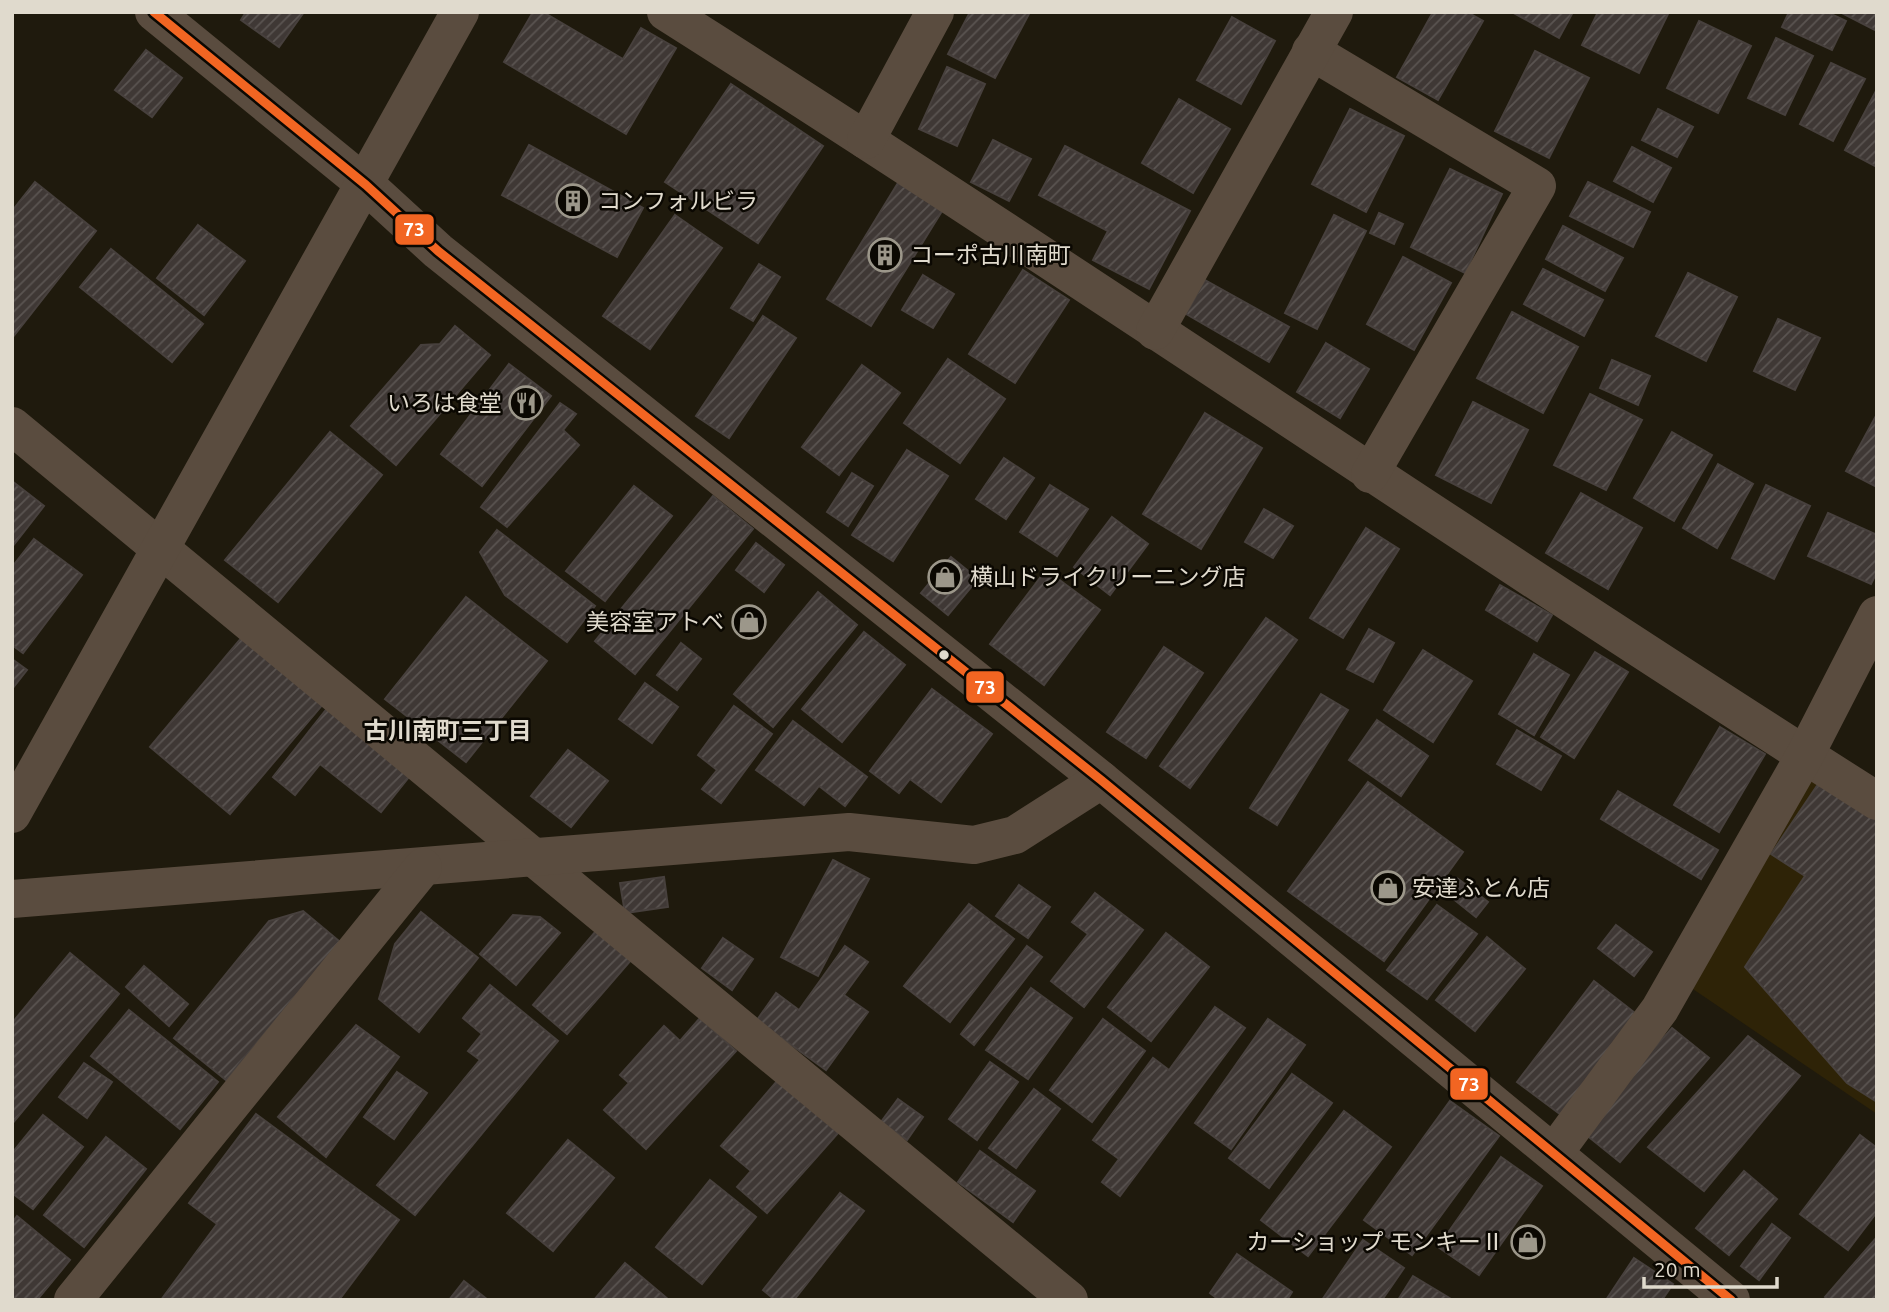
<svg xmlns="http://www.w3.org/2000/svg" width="1889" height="1312" viewBox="0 0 1889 1312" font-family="Ubuntu,'Noto Sans JP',sans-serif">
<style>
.built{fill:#2e2307}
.building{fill:url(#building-hatch);stroke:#47403d;stroke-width:2}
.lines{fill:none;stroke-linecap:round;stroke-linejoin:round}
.minor{stroke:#5a4c3f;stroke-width:38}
.bus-1-casing{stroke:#0b0802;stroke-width:14}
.bus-1{stroke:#f26522;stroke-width:9}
.bus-dot{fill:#e0dacd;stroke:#0b0802;stroke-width:2.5}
.labels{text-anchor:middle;stroke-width:5;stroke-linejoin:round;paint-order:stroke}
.poi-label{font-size:23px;fill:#e0dacd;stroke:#0b0802;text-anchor:start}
.neighbourhood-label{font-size:24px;font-weight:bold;fill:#e0dacd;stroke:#0b0802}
.line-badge{stroke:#0b0802;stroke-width:2.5}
.badge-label{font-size:19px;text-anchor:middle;font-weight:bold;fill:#fff}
</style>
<defs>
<pattern id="building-hatch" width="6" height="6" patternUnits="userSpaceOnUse" patternTransform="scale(1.75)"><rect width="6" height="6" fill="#3f3835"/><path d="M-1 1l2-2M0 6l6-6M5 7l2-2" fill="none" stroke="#5a5451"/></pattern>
</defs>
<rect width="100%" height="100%" fill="#1f1a0d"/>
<path class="built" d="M 1805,773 L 1877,819 L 1877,1114 L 1684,983 Z"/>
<g class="building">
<path d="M 246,12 L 304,12 L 279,47 L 241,20 Z"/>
<path d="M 533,12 L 543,12 L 623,59 L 641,28 L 676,48 L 626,134 L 504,62 Z"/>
<path d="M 970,12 L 1030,12 L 995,78 L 948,54 Z"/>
<path d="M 1433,12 L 1467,12 L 1483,21 L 1438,100 L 1397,77 Z"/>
<path d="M 1512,12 L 1573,12 L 1559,38 Z"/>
<path d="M 1598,12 L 1668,14 L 1639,73 L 1582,45 Z"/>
<path d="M 1789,12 L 1827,12 L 1846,21 L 1832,50 L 1782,27 Z"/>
<path d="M 1840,12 L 1877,12 L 1877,31 Z"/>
<path d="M 1232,17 L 1275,41 L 1241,104 L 1197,80 Z"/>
<path d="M 1699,21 L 1751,46 L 1718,113 L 1667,88 Z"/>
<path d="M 1776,38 L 1813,56 L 1785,115 L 1748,98 Z"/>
<path d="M 146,50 L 182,78 L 152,117 L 115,90 Z"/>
<path d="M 1535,51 L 1589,78 L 1549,158 L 1495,131 Z"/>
<path d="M 1831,63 L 1865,79 L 1833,141 L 1800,124 Z"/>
<path d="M 947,67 L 985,84 L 957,146 L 919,129 Z"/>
<path d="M 731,84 L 823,146 L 758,243 L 665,182 Z"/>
<path d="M 1877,89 L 1877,167 L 1845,150 Z"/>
<path d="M 1179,99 L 1230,129 L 1193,193 L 1142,163 Z"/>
<path d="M 1350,109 L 1404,136 L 1366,212 L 1312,184 Z"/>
<path d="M 1658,109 L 1693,127 L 1677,157 L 1642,140 Z"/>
<path d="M 993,140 L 1031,159 L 1009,201 L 971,182 Z"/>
<path d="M 529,145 L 643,208 L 617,257 L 502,195 Z"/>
<path d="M 1065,146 L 1190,211 L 1149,289 L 1093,260 L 1108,231 L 1039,195 Z"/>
<path d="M 1632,147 L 1671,168 L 1653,202 L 1614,181 Z"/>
<path d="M 1450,169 L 1502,194 L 1465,273 L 1411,247 Z"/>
<path d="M 35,182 L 96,231 L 12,338 L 12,211 Z"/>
<path d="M 1588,182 L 1650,212 L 1633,247 L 1570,216 Z"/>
<path d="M 898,183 L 942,211 L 871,326 L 827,299 Z"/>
<path d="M 1379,213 L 1403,224 L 1394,244 L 1370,233 Z"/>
<path d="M 675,215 L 722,248 L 650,349 L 603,316 Z"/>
<path d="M 1334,215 L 1366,231 L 1317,329 L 1285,313 Z"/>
<path d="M 198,225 L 245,261 L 204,315 L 157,278 Z"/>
<path d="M 1563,226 L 1623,258 L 1605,291 L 1546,259 Z"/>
<path d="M 111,249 L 203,324 L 172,362 L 80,287 Z"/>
<path d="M 1403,257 L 1451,283 L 1414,350 L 1367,324 Z"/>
<path d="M 759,264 L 780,277 L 753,321 L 731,308 Z"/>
<path d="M 1543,269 L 1603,300 L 1584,336 L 1524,304 Z"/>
<path d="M 1023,270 L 1069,300 L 1015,383 L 969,354 Z"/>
<path d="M 1688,273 L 1737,297 L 1706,361 L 1656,336 Z"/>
<path d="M 923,275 L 954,294 L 933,328 L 902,310 Z"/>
<path d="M 1205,280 L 1289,327 L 1269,362 L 1186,314 Z"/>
<path d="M 1512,312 L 1578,347 L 1543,413 L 1477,378 Z"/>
<path d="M 763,316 L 796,338 L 729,438 L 696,416 Z"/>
<path d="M 1778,319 L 1820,338 L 1795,390 L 1754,371 Z"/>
<path d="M 455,326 L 490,355 L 396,465 L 351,426 L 421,345 L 440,344 Z"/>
<path d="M 1326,343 L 1369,369 L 1340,418 L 1297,392 Z"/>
<path d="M 948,359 L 1005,399 L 960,463 L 904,423 Z"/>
<path d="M 1612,360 L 1650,376 L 1638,405 L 1600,388 Z"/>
<path d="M 509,364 L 551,396 L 482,486 L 441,454 Z"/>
<path d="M 862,365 L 900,393 L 839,475 L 802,447 Z"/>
<path d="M 1590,394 L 1642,420 L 1606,490 L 1554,465 Z"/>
<path d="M 1473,402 L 1528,430 L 1491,503 L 1436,475 Z"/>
<path d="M 560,403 L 576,414 L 563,430 L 579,445 L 507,527 L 481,507 Z"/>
<path d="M 1205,413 L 1262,448 L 1201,549 L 1143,514 Z"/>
<path d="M 1877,414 L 1877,487 L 1846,471 Z"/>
<path d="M 330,432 L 382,475 L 278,602 L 225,560 Z"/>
<path d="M 1672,432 L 1712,455 L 1674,521 L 1634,498 Z"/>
<path d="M 907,450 L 948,476 L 893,561 L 852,535 Z"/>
<path d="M 1004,458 L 1034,478 L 1006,519 L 976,499 Z"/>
<path d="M 1718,464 L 1753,484 L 1717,548 L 1683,528 Z"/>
<path d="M 852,473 L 873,486 L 848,526 L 827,512 Z"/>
<path d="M 12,481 L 44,506 L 12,547 Z"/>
<path d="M 1050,485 L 1088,509 L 1057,556 L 1020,532 Z"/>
<path d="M 1766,485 L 1810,506 L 1774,579 L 1732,558 Z"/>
<path d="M 634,486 L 672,516 L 605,601 L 566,571 Z"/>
<path d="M 1581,493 L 1642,528 L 1608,589 L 1546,553 Z"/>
<path d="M 713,496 L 753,529 L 635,674 L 595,641 Z"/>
<path d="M 1264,509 L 1293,526 L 1273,558 L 1245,542 Z"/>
<path d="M 1828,513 L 1877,535 L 1877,572 L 1871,584 L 1808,556 Z"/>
<path d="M 1112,517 L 1148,544 L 1110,595 L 1074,567 Z"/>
<path d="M 1366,528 L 1399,549 L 1343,638 L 1310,618 Z"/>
<path d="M 497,530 L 595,606 L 567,642 L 505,595 L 480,552 Z"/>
<path d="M 34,539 L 82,575 L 23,653 L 12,645 L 12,567 Z"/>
<path d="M 756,543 L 784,565 L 764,592 L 736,570 Z"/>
<path d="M 951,557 L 978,579 L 948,615 L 921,593 Z"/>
<path d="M 1046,570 L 1100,610 L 1044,685 L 990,644 Z"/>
<path d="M 1500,585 L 1552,615 L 1537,641 L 1486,610 Z"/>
<path d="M 818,592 L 857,625 L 773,727 L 734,694 Z"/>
<path d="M 466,597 L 547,661 L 466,762 L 385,699 Z"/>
<path d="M 1266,618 L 1297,640 L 1190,788 L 1160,766 Z"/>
<path d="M 1369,629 L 1394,643 L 1373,682 L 1347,669 Z"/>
<path d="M 864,632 L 905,665 L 842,742 L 802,709 Z"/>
<path d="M 243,636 L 324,703 L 230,814 L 150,747 Z"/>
<path d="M 681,643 L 701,659 L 677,690 L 657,675 Z"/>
<path d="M 1164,647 L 1203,673 L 1146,758 L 1107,732 Z"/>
<path d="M 1423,650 L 1472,681 L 1433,742 L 1384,710 Z"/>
<path d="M 1595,652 L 1628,672 L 1574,758 L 1541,737 Z"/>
<path d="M 1534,654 L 1569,675 L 1534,735 L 1499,714 Z"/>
<path d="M 12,659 L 27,670 L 12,689 Z"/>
<path d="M 645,683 L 678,707 L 652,743 L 619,719 Z"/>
<path d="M 932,689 L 992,734 L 941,802 L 910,779 L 899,793 L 870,771 Z"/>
<path d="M 1321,694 L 1348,710 L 1277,825 L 1250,808 Z"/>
<path d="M 329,706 L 413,772 L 381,812 L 320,764 L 295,795 L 273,777 Z"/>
<path d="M 734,706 L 772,734 L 721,803 L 702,789 L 717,770 L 698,755 Z"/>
<path d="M 1377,720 L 1428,756 L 1401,796 L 1349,760 Z"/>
<path d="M 793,721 L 867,777 L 845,806 L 819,786 L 804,805 L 756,770 Z"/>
<path d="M 1720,727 L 1765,754 L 1719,832 L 1674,805 Z"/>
<path d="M 1517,730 L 1561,756 L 1541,790 L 1497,764 Z"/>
<path d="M 568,750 L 608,781 L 571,827 L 531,796 Z"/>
<path d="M 1823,777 L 1877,814 L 1877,1102 L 1847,1083 L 1745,967 L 1805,876 L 1771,854 Z"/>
<path d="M 1368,782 L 1463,852 L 1384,961 L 1288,891 Z"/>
<path d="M 1618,791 L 1718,850 L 1701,879 L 1601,819 Z"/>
<path d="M 833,860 L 869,879 L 818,976 L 781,957 Z"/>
<path d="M 664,877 L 668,907 L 625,913 L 620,883 Z"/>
<path d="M 1457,878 L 1488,902 L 1476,917 L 1446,893 Z"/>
<path d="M 1019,885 L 1050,907 L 1028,938 L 996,916 Z"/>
<path d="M 1095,893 L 1143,930 L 1084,1007 L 1051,981 L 1088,934 L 1072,922 Z"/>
<path d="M 969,904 L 1014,939 L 950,1022 L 904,986 Z"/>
<path d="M 1437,905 L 1477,934 L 1427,999 L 1387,970 Z"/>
<path d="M 303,911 L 340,942 L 226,1080 L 174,1038 L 269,921 Z"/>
<path d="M 421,912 L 478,958 L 419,1032 L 379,999 L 395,944 Z"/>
<path d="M 513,915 L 540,917 L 560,933 L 516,985 L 480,954 Z"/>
<path d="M 1616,925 L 1652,952 L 1634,976 L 1598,948 Z"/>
<path d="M 596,931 L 631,960 L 567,1034 L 533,1005 Z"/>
<path d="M 1166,933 L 1209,967 L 1151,1041 L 1108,1007 Z"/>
<path d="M 1487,937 L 1525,969 L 1475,1031 L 1436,1000 Z"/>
<path d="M 723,938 L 753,959 L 732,990 L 702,968 Z"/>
<path d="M 845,946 L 868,962 L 844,995 L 868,1012 L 826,1070 L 757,1020 L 776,993 L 799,1010 Z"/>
<path d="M 1027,946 L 1042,957 L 974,1045 L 961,1034 Z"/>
<path d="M 70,953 L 119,994 L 12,1124 L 12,1023 Z"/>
<path d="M 144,966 L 188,1004 L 169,1026 L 126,987 Z"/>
<path d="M 1594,981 L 1640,1017 L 1564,1117 L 1517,1082 Z"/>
<path d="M 490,985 L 558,1041 L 415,1215 L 377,1185 L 480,1060 L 468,1051 L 482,1034 L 463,1018 Z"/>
<path d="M 1031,988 L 1072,1018 L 1028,1079 L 986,1050 Z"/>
<path d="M 1215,1007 L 1245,1028 L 1120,1196 L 1102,1182 L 1119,1159 L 1093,1140 L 1153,1058 L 1169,1070 Z"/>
<path d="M 129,1010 L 218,1082 L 180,1129 L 91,1056 Z"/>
<path d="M 700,1018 L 736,1051 L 646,1149 L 604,1110 L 629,1083 L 620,1075 L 664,1026 L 680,1041 Z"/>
<path d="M 1103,1019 L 1145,1051 L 1092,1122 L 1050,1090 Z"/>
<path d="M 1268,1019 L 1305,1045 L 1231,1149 L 1195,1123 Z"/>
<path d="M 356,1025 L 399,1057 L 326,1157 L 278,1117 Z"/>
<path d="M 1672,1028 L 1709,1058 L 1620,1162 L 1580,1130 Z"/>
<path d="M 1748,1036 L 1800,1076 L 1704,1191 L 1648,1147 Z"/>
<path d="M 990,1062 L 1018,1082 L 977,1140 L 949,1119 Z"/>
<path d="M 84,1063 L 112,1082 L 87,1118 L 59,1097 Z"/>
<path d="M 397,1072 L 427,1093 L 394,1139 L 364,1117 Z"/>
<path d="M 1292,1074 L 1332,1103 L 1269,1188 L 1229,1158 Z"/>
<path d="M 778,1080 L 838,1133 L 767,1213 L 737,1187 L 751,1171 L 721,1146 Z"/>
<path d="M 1034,1089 L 1060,1109 L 1016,1168 L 989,1148 Z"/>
<path d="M 898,1099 L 923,1117 L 907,1140 L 881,1122 Z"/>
<path d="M 1450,1101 L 1499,1136 L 1412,1255 L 1364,1220 Z"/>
<path d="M 1344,1111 L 1391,1147 L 1308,1256 L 1261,1220 Z"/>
<path d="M 256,1114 L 399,1220 L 339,1300 L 161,1300 L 217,1224 L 189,1203 Z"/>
<path d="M 43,1115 L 83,1147 L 33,1209 L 12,1193 L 12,1153 Z"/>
<path d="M 1860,1135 L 1877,1148 L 1877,1212 L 1848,1250 L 1800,1214 Z"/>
<path d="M 106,1137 L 146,1169 L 84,1247 L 44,1215 Z"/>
<path d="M 568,1140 L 614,1178 L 553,1251 L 507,1213 Z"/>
<path d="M 980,1151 L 1035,1191 L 1013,1222 L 958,1182 Z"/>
<path d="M 1501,1157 L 1542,1186 L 1479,1275 L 1438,1247 Z"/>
<path d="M 1744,1171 L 1777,1199 L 1729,1255 L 1696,1228 Z"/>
<path d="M 710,1180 L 756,1217 L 702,1284 L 656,1247 Z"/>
<path d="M 840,1193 L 864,1211 L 794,1300 L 775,1300 L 763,1290 Z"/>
<path d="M 17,1216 L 70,1260 L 37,1300 L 12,1300 L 12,1223 Z"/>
<path d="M 1772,1224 L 1790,1238 L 1759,1280 L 1741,1266 Z"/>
<path d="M 1877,1237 L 1877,1300 L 1828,1300 L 1825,1297 Z"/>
<path d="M 1363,1240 L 1404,1268 L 1382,1300 L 1322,1300 Z"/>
<path d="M 1237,1254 L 1292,1292 L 1287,1300 L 1219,1300 L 1210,1293 Z"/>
<path d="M 1634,1258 L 1673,1284 L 1662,1300 L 1606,1300 Z"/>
<path d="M 625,1263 L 669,1300 L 594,1300 Z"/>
<path d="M 1413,1276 L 1451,1299 L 1450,1300 L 1398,1300 Z"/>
<path d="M 464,1281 L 488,1300 L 449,1300 Z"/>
</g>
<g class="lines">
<g class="minor">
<path d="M 154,12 L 366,185 L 438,251 L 1101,780 L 1731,1300"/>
<path d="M 666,12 C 1073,270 1470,543 1877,801"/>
<path d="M 1311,51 L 1537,186 L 1370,474"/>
<path d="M 866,140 L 935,12"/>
<path d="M 1155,331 L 1334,12"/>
<path d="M 12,426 L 1069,1300"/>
<path d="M 12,814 L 460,12"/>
<path d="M 12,899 L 849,832 L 974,845 L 1015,835 L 1101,780"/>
<path d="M 1554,1153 L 1660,1009 L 1805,755 L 1877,615"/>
<path d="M 73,1300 L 423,867"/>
</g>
<defs>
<path id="bus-1" d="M 154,12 L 366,185 L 438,251 L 1101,780 L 1731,1300"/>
</defs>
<use href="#bus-1" class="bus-1-casing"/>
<use href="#bus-1" class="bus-1"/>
</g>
<defs>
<symbol id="building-ring" viewBox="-11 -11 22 22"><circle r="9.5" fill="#0b0802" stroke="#9c978a" stroke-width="1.5"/><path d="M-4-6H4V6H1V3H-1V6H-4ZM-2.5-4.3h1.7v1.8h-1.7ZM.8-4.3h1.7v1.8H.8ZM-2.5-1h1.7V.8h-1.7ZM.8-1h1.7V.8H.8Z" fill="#9c978a"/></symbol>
<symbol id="restaurant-ring" viewBox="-11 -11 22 22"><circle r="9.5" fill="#0b0802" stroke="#9c978a" stroke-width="1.5"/><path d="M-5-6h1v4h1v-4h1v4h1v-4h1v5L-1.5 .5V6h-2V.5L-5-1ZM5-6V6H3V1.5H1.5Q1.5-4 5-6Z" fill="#9c978a"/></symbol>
<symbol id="shop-ring" viewBox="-11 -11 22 22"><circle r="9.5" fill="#0b0802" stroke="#9c978a" stroke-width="1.5"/><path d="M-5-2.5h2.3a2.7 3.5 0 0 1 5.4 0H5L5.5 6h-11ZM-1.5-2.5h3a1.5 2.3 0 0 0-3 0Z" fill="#9c978a"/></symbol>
</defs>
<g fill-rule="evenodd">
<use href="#building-ring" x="554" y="182" width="38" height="38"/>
<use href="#building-ring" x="866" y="236" width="38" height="38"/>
<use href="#restaurant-ring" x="507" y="384" width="38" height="38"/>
<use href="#shop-ring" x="926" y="558" width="38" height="38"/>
<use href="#shop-ring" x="730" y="603" width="38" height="38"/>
<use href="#shop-ring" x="1369" y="869" width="38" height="38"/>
<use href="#shop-ring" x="1509" y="1223" width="38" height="38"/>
</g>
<circle class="bus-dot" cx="944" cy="655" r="6"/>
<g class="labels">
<g class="poi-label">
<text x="598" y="209">コンフォルビラ</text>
<text x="910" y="263">コーポ古川南町</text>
<text x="502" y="411" text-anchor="end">いろは食堂</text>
<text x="970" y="585">横山ドライクリーニング店</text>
<text x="724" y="630" text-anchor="end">美容室アトベ</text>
<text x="1412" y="896">安達ふとん店</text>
<text x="1504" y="1250" text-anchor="end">カーショップ モンキーⅡ</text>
</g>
<g class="neighbourhood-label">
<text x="448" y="739">古川南町三丁目</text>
</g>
</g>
<g class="line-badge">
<rect x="394" y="213" width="41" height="33" rx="7" fill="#f26522"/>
<rect x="965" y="670" width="40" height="34" rx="7" fill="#f26522"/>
<rect x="1449" y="1067" width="40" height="34" rx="7" fill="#f26522"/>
</g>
<g class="badge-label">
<text x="414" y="236">73</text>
<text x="985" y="694">73</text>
<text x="1469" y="1091">73</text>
</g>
<rect width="1889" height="1312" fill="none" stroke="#e0dacd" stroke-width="28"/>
<path d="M1644 1277v10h133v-10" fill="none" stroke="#e0dacd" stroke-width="3.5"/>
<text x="1654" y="1277" font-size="21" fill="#e0dacd" stroke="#0b0802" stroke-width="5" paint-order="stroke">20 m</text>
</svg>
